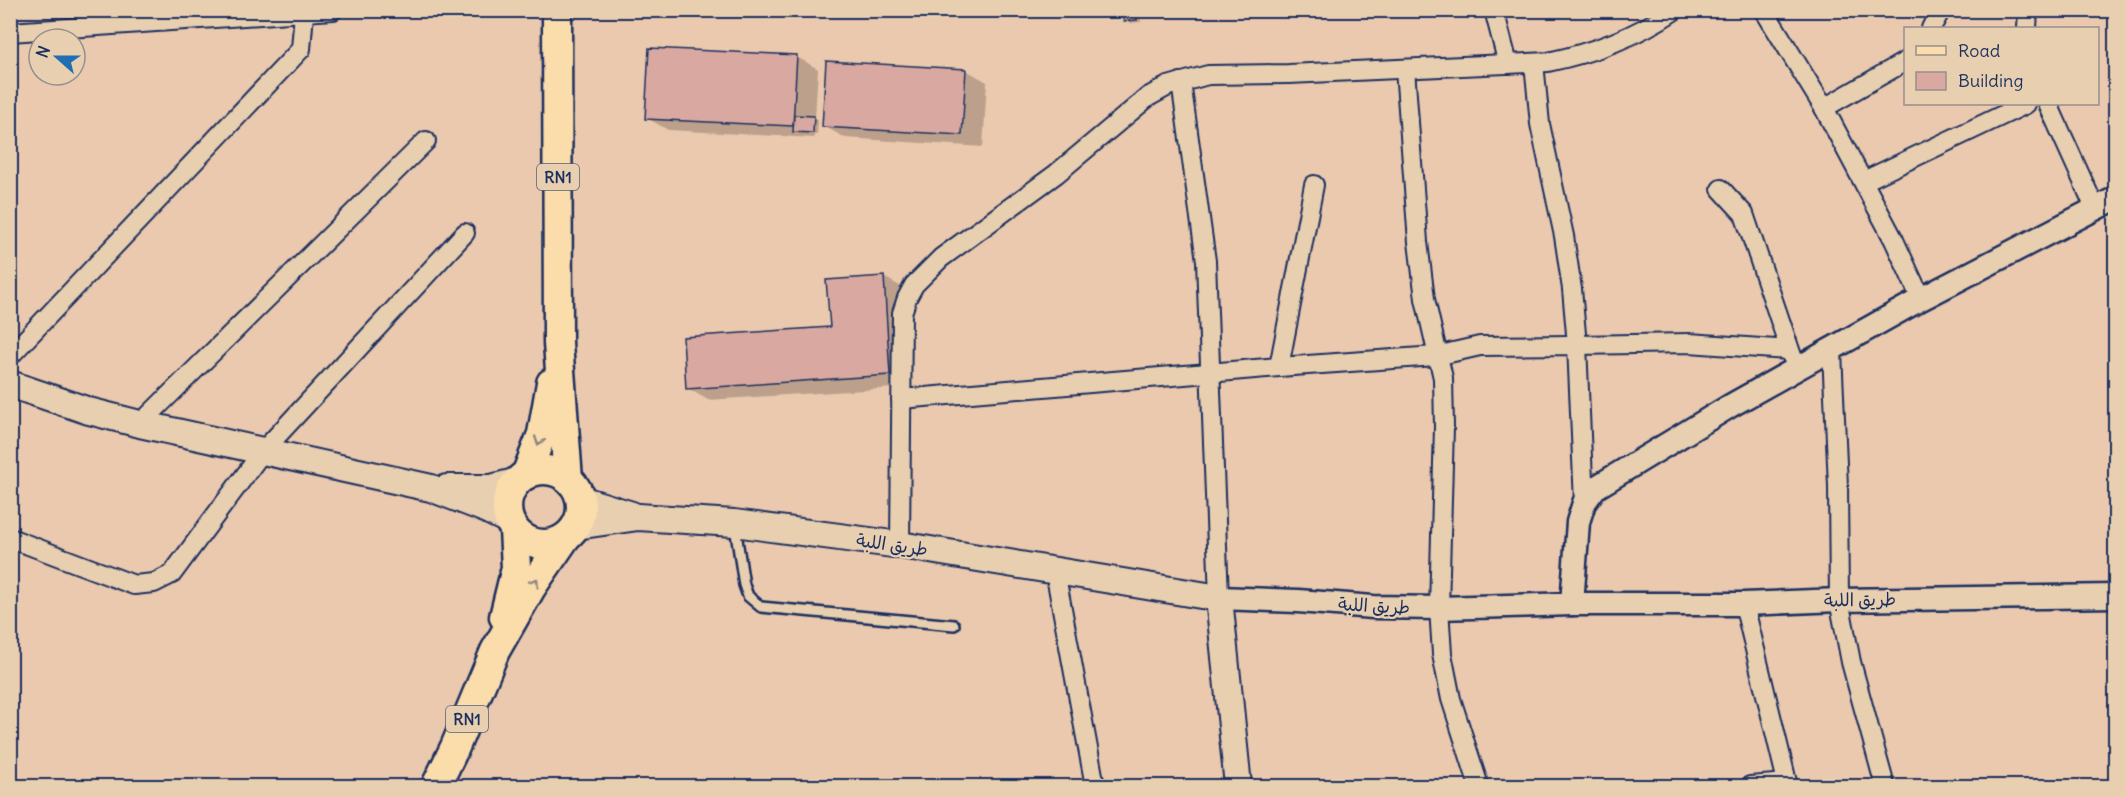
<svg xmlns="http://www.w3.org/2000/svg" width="2126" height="797" viewBox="0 0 2126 797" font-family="Delius,'Playpen Sans Arabic',sans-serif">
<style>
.shadow{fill:#0003}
.building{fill:#d9a9a1;stroke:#1b2f5e;stroke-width:1.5}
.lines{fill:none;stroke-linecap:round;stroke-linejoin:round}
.service-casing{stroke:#1b2f5e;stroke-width:14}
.minor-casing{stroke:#1b2f5e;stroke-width:22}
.tertiary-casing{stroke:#1b2f5e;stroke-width:27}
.secondary-casing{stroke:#1b2f5e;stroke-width:30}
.primary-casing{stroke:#1b2f5e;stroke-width:33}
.service{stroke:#e8cfb0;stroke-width:9}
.minor{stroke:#e8cfb0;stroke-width:18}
.tertiary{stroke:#e8cfb0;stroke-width:22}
.secondary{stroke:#e8cfb0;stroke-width:26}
.primary{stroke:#fbddab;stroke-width:28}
.oneway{stroke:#8b8684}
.labels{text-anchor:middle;stroke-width:4.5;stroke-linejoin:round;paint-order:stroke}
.shield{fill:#e8cfb0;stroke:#585f77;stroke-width:1.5}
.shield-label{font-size:16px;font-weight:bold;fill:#1b2f5e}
.street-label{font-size:18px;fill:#1b2f5e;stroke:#e8cfb0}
</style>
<rect width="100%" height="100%" fill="#ebc9ae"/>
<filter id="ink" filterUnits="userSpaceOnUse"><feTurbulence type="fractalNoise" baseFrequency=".0167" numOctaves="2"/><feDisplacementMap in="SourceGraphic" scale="12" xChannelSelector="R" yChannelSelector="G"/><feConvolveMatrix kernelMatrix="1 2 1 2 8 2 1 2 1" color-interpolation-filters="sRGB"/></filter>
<g filter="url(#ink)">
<g class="shadow">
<path d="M 1125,10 L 1140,10 L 1141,22 L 1130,23 L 1125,20 Z"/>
<path d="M 650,49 L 797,57 L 818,69 L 815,118 L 818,120 L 817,135 L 814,135 L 814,138 L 668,130 L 647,118 Z"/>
<path d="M 966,70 L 987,82 L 983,147 L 845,138 L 824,126 Z"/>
<path d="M 884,277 L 905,289 L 911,387 L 708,400 L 687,388 L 831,329 Z"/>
</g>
<g class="building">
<path d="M 1123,10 L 1136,10 L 1137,20 L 1124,21 Z"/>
<path d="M 649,48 L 797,55 L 793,126 L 645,119 Z"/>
<path d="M 826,61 L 966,69 L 962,135 L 822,127 Z"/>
<path d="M 794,115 L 814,116 L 813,133 L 793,132 Z"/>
<path d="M 884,276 L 890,375 L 686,389 L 683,337 L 830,327 L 826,280 Z"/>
</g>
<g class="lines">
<defs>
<path id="service" d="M 735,526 L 744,585 L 748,596 L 761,607 L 954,625"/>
<g id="minor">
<path d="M 1494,10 L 1508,64"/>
<path d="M 1764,10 L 1824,108 L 1894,240 L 1921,299"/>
<path d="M 1931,28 L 1941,10"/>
<path d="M 2027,28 L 2028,10"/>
<path d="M 10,32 L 333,10"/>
<path d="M 1534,63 L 1540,124 L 1564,236 L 1572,289 L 1577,345 L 1689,343 L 1789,350"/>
<path d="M 1405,69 L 1418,242 L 1425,299 L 1443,378 L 1444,427 L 1439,608 L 1442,654 L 1451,699 L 1479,786"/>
<path d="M 1181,82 L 1206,261 L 1219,598"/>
<path d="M 2048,104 L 2095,208"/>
<path d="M 1824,108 L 1906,61"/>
<path d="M 1864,181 L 2026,104"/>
<path d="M 1721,189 L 1744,214 L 1793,359"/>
<path d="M 1832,351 L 1838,486 L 1839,600 L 1851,662 L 1885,786"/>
<path d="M 10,356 L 301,49 L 304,13"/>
<path d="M 1279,367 L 1314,185"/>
<path d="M 901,399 L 1279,367 L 1436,356 L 1480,346 L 1577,345 L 1584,503"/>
<path d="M 140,424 L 426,141"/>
<path d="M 10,538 L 134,585 L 154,583 L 172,574 L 263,451 L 465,233"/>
<path d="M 900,545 L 902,313 L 907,298 L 914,285 L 941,258 L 1056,174 L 1148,97 L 1168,86 L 1208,75 L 1289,74 L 1548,62 C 1595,52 1635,37 1675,10"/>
<path d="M 1055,571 L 1095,786"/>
<path d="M 1744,604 L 1788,786"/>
<path d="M 1750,786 L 1787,783"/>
</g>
<g id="tertiary">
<path d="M 1219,598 L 1298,601 L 1373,607 L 1439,608 L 1572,604 L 1744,604 L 1839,600 L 2116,596"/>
<path d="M 1572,604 L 1578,522 L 1584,503 L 1595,488 L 1730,406 L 1921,299 L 2116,198"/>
</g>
<g id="secondary">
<path d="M 10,384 L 89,411 L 140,424 L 431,488 L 483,508 L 510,521"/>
<path d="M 447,488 L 491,488 L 518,481"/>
<path d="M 580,499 L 632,515"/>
<path d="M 576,526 L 638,517 L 734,523 L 900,545 L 1219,598 L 1238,786"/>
</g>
<g id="primary">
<path d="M 557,10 L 558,343 L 568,480"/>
<circle cx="544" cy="507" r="37"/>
<path d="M 526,475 L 542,434 L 551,383"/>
<path d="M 504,617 L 516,568 L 514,529"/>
<path d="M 436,786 L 455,747 L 495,651 L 531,588 L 566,537"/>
</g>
</defs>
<use href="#service" class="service-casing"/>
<use href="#minor" class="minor-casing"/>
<use href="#tertiary" class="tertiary-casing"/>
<use href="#secondary" class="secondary-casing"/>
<use href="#primary" class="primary-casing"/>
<use href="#service" class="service"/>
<use href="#minor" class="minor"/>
<use href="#tertiary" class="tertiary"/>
<use href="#secondary" class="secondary"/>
<use href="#primary" class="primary"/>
</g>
<defs><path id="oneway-chevron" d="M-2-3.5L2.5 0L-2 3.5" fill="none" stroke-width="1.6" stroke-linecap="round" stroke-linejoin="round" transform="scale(1.5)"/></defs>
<g class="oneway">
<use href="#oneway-chevron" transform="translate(539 441) rotate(110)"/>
<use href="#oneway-chevron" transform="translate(535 582) rotate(-56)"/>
</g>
</g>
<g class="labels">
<g class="shield">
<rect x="537" y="164" width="42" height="26" rx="4.5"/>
<rect x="446" y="706" width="42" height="26" rx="4.5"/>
</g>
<g class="shield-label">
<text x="558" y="183">RN1</text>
<text x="467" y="725">RN1</text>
</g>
<g class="street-label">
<text transform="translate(892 545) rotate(8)" y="6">طريق اللبة</text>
<text transform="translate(1860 600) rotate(-1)" y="6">طريق اللبة</text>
<text transform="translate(1374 606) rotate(3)" y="6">طريق اللبة</text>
</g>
</g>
<rect width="2126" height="797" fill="none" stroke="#e8cfb0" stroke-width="36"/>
<rect x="18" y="18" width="2090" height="761" fill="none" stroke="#1b2f5e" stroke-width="2" filter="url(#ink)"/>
<rect x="1904" y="27" width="195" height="78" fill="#e8cfb0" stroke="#968f8f" stroke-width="1.5"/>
<rect x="1916" y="46" width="30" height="9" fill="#fbddab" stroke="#968f8f" stroke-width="1.5"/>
<text x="1958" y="57" font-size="18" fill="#1b2f5e">Road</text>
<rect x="1916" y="72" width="30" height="18" fill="#d9a9a1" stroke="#968f8f" stroke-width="1.5"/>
<text x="1958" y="87" font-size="18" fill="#1b2f5e">Building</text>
<g transform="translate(57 57) rotate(291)"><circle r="28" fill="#e8cfb0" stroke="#968f8f" stroke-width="1.5"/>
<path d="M0-4.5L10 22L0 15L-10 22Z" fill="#1f6fb2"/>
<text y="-9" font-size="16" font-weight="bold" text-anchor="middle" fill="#1b2f5e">N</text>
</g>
</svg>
